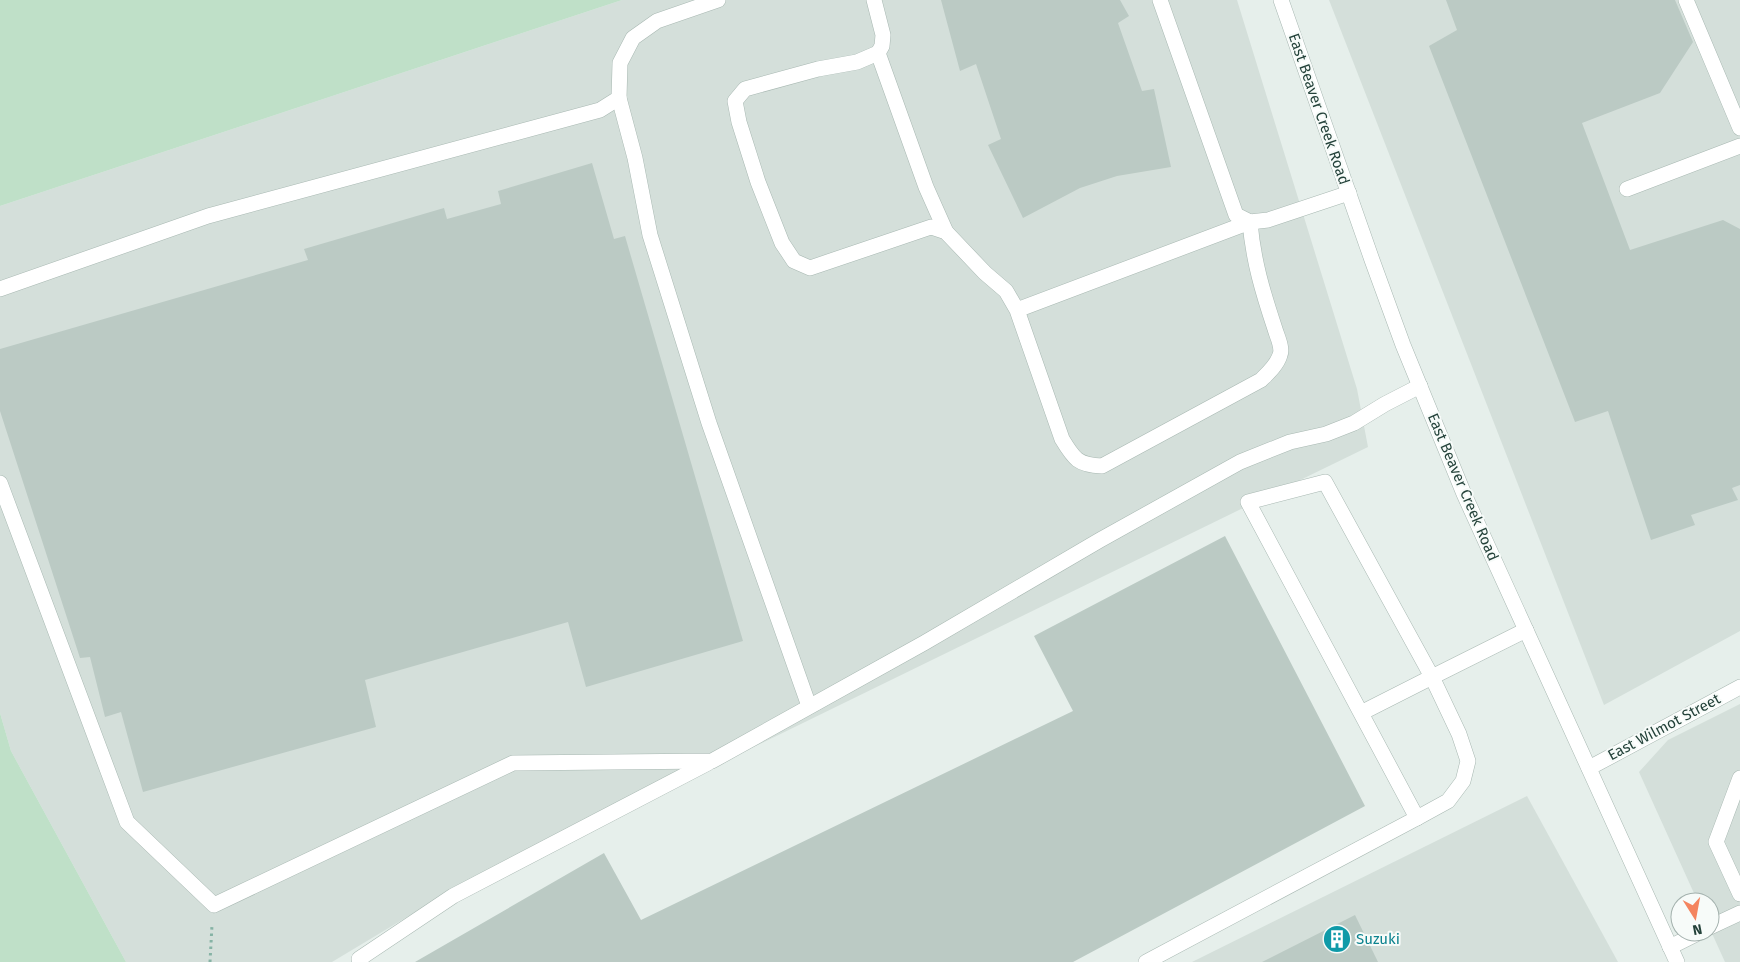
<svg xmlns="http://www.w3.org/2000/svg" width="1740" height="962" viewBox="0 0 1740 962" font-family="'Fira Sans',sans-serif">
<style>
.built{fill:#d4dfda}
.green{fill:#bfe0c8}
.building{fill:#bbcac4}
.lines{fill:none;stroke-linecap:round;stroke-linejoin:round}
.minor-casing{stroke:#a8b8b2;stroke-width:16}
.path{stroke:#86b3a5;stroke-width:3;stroke-dasharray:2.5 4;stroke-linecap:butt}
.minor{stroke:#fff;stroke-width:15}
.labels{text-anchor:middle;stroke-width:4;stroke-linejoin:round;paint-order:stroke}
.street-label{font-size:15px;fill:#24423a;stroke:#f7fbf9}
.culture-label{font-size:15px;fill:#0d838f;stroke:#f7fbf9;text-anchor:start}
</style>
<rect width="100%" height="100%" fill="#e6efeb"/>
<g class="built">
<path d="M 622,0 L 1237,0 L 1357,389 L 1368,447 L 412,914 L 332,962 L 126,962 L 11,751 L 0,713 L 0,206 Z"/>
<path d="M 1329,0 L 1740,0 L 1740,631 L 1604,705 Z"/>
<path d="M 1740,704 L 1740,962 L 1725,962 L 1710,929 L 1710,902 L 1698,902 L 1639,772 L 1668,740 Z"/>
<path d="M 1527,796 L 1618,962 L 1192,962 Z"/>
</g>
<g class="green">
<path d="M 0,0 L 622,0 L 0,206 Z"/>
<path d="M 0,713 L 11,751 L 126,962 L 0,962 Z"/>
</g>
<g class="building">
<path d="M 941,0 L 1120,0 L 1129,16 L 1118,23 L 1142,91 L 1154,89 L 1171,167 L 1117,176 L 1080,188 L 1023,218 L 988,145 L 1001,139 L 976,64 L 960,71 Z"/>
<path d="M 1446,0 L 1675,0 L 1693,42 L 1660,93 L 1582,123 L 1630,250 L 1723,220 L 1740,229 L 1740,485 L 1732,488 L 1738,500 L 1691,515 L 1695,525 L 1651,540 L 1608,411 L 1575,422 L 1429,46 L 1457,30 Z"/>
<path d="M 592,163 L 614,239 L 625,236 L 743,641 L 586,687 L 568,622 L 365,680 L 376,727 L 143,792 L 121,712 L 105,717 L 90,657 L 80,658 L 0,411 L 0,349 L 308,260 L 304,249 L 444,208 L 447,219 L 501,204 L 498,191 Z"/>
<path d="M 1225,536 L 1365,806 L 1073,962 L 415,962 L 604,853 L 641,920 L 1073,711 L 1034,636 Z"/>
<path d="M 1355,915 L 1378,962 L 1262,962 Z"/>
</g>
<g class="lines">
<defs>
<g id="minor">
<path d="M 874,0 L 883,35 L 882,46 L 878,53 L 857,62 L 818,69 L 745,89 L 735,101 L 739,122 L 758,182 L 782,243 L 794,261 L 810,268 L 931,227 L 946,232 L 985,273 L 1006,291 L 1017,310 L 1062,439 C 1074,459 1078,465 1102,466 L 1261,380 C 1268,373 1277,365 1280,355 C 1283,348 1277,336 1275,329 C 1263,293 1253,260 1250,222 L 1017,310"/>
<path d="M 1160,0 L 1236,215 L 1250,222 L 1268,220 L 1349,193"/>
<path d="M 1281,0 L 1372,260 L 1403,345 L 1464,494 L 1677,962"/>
<path d="M 1686,0 L 1740,128"/>
<path d="M 878,53 L 926,187 L 946,232"/>
<path d="M 619,98 L 635,158 L 650,235 L 709,423 L 809,706"/>
<path d="M 1627,189 L 1740,146"/>
<path d="M 0,289 L 208,216 L 600,110 L 619,98 L 620,63 L 633,38 L 657,21 L 718,0"/>
<path d="M 0,483 L 127,822 L 214,905 L 513,763 L 712,761 L 924,643 L 1100,540 L 1240,462 L 1290,442 L 1326,434 L 1354,423 L 1385,404 L 1420,386"/>
<path d="M 1361,713 L 1432,677 L 1459,734 L 1468,761 L 1463,781 L 1448,801 L 1417,818 L 1248,502 L 1325,482 L 1432,677 L 1526,630"/>
<path d="M 1589,768 L 1740,687"/>
<path d="M 1740,778 L 1716,842 L 1740,894"/>
<path d="M 1710,927 L 1740,913"/>
<path d="M 1670,947 L 1700,932"/>
<path d="M 361,962 L 359,959 L 453,896 L 708,763"/>
<path d="M 1146,962 L 1417,818"/>
</g>
</defs>
<use href="#minor" class="minor-casing"/>
<path class="path" d="M 210,962 L 212,925"/>
<use href="#minor" class="minor"/>
</g>
<defs>
<symbol id="building-disc" viewBox="-11 -11 22 22"><circle r="9.5" fill="#0f9aa8" stroke="#f7fbf9"/><path d="M-4-6H4V6H1V3H-1V6H-4ZM-2.5-4.3h1.7v1.8h-1.7ZM.8-4.3h1.7v1.8H.8ZM-2.5-1h1.7V.8h-1.7ZM.8-1h1.7V.8H.8Z" fill="#fff"/></symbol>
</defs>
<g fill-rule="evenodd">
<use href="#building-disc" x="1321" y="923" width="32" height="32"/>
</g>
<g class="labels">
<g class="street-label">
<text transform="translate(1319 109) rotate(71)" y="5">East Beaver Creek Road</text>
<text transform="translate(1463 487) rotate(67)" y="5">East Beaver Creek Road</text>
<text transform="translate(1664 727) rotate(-28)" y="5">East Wilmot Street</text>
</g>
<g class="culture-label">
<text x="1356" y="944">Suzuki</text>
</g>
</g>
<g transform="translate(1695 917) rotate(169)"><circle r="24" fill="#f7fbf9" stroke="#a3b1ad"/>
<path d="M0-4L9 19L0 12L-9 19Z" fill="#f4845f"/>
<text y="-8" font-size="14" font-weight="bold" text-anchor="middle" fill="#24423a">N</text>
</g>
</svg>
